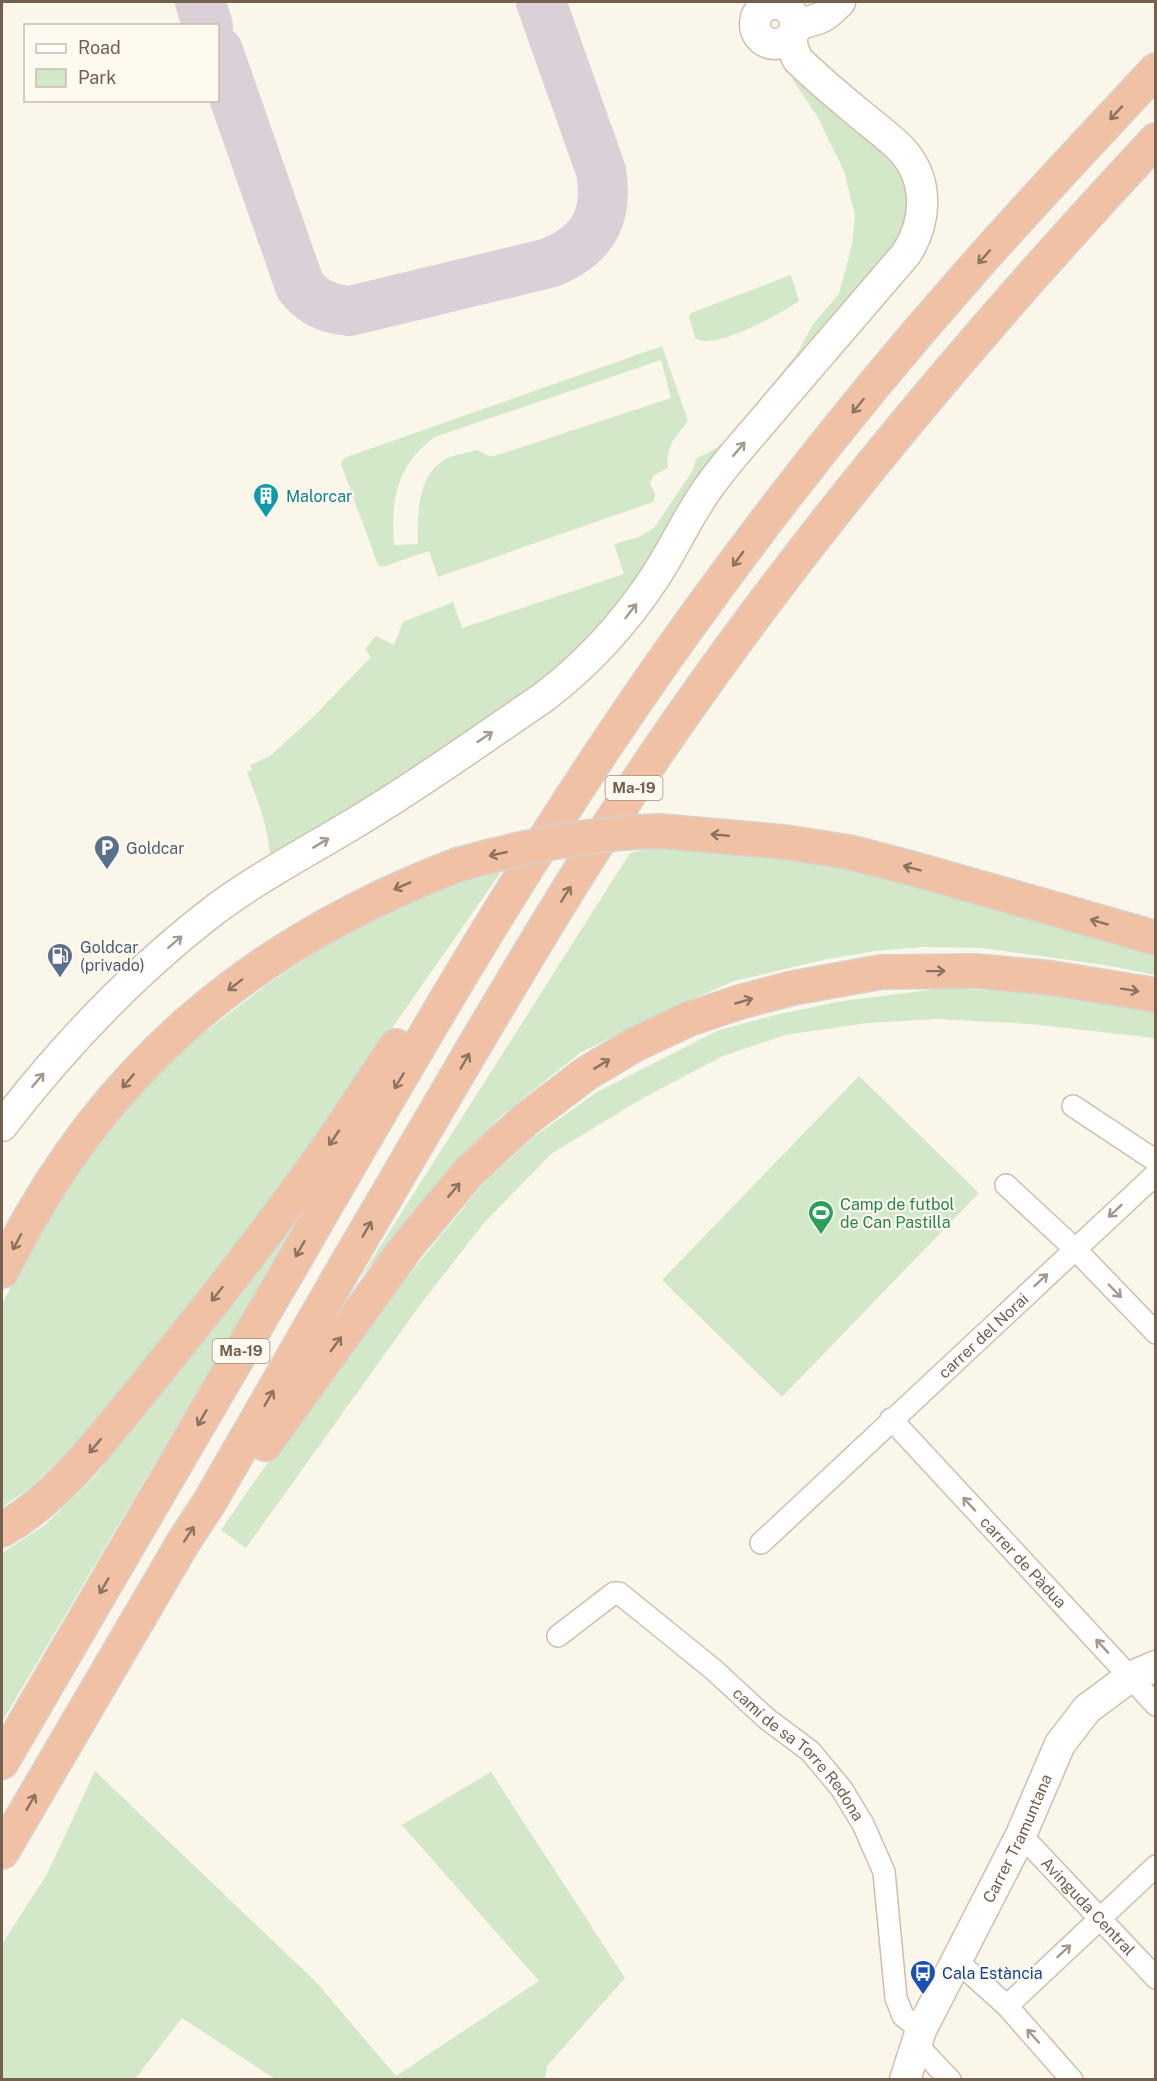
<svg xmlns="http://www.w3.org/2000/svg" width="1157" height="2081" viewBox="0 0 1157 2081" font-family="'Public Sans',sans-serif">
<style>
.green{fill:#d2e8c9;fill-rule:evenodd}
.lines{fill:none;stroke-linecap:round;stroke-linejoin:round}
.taxiway{stroke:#dbcfd8;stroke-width:50}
.street-casing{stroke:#cdbfb0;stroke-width:24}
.secondary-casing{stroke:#cfc0ae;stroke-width:33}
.highway-casing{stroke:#d8d2cd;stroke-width:36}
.street{stroke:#fff;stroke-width:21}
.secondary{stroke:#fff;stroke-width:30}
.highway{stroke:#f0c1a5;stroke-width:33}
.highway-bridge-casing{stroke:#d8d2cd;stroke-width:36;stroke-linecap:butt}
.highway-bridge{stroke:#f0c1a5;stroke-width:33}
.oneway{stroke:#8d735f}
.oneway2{stroke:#a5988c}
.labels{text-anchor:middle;stroke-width:4.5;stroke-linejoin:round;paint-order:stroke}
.shield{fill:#fefaf0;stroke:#9d8e7f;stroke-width:1.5}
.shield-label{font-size:15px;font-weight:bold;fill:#74604e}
.culture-label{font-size:16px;fill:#0d838f;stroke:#fefaf0;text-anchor:start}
.service-label{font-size:16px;fill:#4e5e75;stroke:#fefaf0;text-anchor:start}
.leisure-label{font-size:16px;fill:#27864d;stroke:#fefaf0;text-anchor:start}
.street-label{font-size:16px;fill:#74604e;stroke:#fefaf0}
.transit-label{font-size:16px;fill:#164399;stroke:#fefaf0;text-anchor:start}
</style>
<rect width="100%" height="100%" fill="#fbf6ea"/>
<g class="green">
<path d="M 794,78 L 876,144 L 900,167 L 910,198 L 904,232 L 642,581 L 561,670 L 544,678 L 493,722 L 270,855 C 268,826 257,799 247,772 L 252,770 L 250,765 L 270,756 L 313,717 L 371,657 L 365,649 L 376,636 L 394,645 L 403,622 L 453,602 L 462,628 L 624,574 L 614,544 L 639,537 L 654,528 L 693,470 L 696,458 C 708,454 716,447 728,441 L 798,352 L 813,324 L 839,294 L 852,245 L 855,215 L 844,171 L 817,116 L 792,79 Z"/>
<path d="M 791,275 L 799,301 C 782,313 713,352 695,338 L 689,316 L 691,313 Z"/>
<path d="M 662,346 L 688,421 C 675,438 666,445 668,468 L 654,475 L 650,483 L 655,494 L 653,502 L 438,577 L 429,551 L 382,567 L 378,565 L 341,464 L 344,458 ZM 661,360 L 671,398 L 491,457 L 477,450 C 468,453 458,454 450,457 C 417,471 417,515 418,544 L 394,545 C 391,500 396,465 435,437 Z"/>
<path d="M 660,846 L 837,863 L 1155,951 L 1155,975 L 1105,965 L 982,948 L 922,947 L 875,951 L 823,960 L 734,981 L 650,1018 L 580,1053 L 501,1116 L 360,1278 L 630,853 Z"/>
<path d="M 501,872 L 353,1084 L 258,1226 L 164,1342 L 72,1448 L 31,1487 L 2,1507 L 2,1305 L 25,1256 L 77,1173 L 159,1071 L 191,1043 L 269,983 L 342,935 L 425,892 Z"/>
<path d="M 944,988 L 1032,993 L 1155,1010 L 1155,1038 L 1030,1024 L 937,1019 L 867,1023 L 785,1035 L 723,1056 L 643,1098 L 551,1154 L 484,1223 L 420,1305 L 246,1548 L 221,1530 L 330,1372 L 482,1185 L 535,1136 L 597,1092 L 719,1030 L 779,1014 L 843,1001 Z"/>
<path d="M 859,1076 L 979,1193 L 782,1397 L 662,1280 Z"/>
<path d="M 333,1162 L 2,1722 L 2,1553 L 45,1525 L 95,1476 Z"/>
<path d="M 95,1771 L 317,1983 L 396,2076 L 539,1981 L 402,1825 L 491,1772 L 625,1978 L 547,2066 L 545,2079 L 275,2079 L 182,2018 L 135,2079 L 2,2079 L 2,1944 L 47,1874 Z"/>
</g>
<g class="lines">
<g class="taxiway">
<path d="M 200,2 L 208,26"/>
<path d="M 218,51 L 300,286 C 313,303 329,309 350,311 L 549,263 C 592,246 609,218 601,171 L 541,2"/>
</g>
<defs>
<g id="street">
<path d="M 1073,1106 L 1156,1161"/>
<path d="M 1006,1185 L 1075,1249 L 1156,1333"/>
<path id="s1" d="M 891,1419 L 1156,1705"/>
<path id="s2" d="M 761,1543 L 1156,1174"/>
<path id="s3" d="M 558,1636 L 614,1593 L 619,1593 L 714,1670 L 767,1719 L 810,1751 L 841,1788 L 863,1824 L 884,1872 L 896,1998 L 903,2016 L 921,2030"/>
<path id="s4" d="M 1021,1835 L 1156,1978"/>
<path d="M 957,1961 L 1007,2006 L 1072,2080"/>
<path d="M 1007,2006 L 1156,1866"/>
<path d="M 917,2045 L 950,2080"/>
</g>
<g id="secondary">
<circle cx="775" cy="24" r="20"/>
<path d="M 2,1126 C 62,1048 130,976 208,915 C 257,877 313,849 366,816 C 427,779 485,737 544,697 C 587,664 625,623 655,577 C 675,547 689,513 711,484 C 732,455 756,430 778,403 C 821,353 863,304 906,254 C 928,220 929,178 900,148 C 888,136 874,126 861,115 C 839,97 818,79 798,60 C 791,47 787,30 804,23 C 810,21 816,20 822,17 C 829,14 834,7 840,2"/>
<path id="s5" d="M 905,2080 L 921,2030 L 1021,1835 L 1060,1744 L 1087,1709 L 1130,1677 L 1156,1666"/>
</g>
<g id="highway">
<path d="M 660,831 L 785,842 L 849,852 L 911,868 L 1156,938"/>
<path d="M 2,1271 C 99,1071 250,944 457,865"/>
<path d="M 265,1444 L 409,1244 L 468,1173 L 525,1120 L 587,1073 L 634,1045 L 689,1019 L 740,1002 L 793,988 L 881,972 L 976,971 L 1052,978 L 1156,995"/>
<path d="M 2,1530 C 63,1495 107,1432 151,1379 C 209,1307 267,1234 320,1159 C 346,1122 371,1084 396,1046"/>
<path d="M 2,1762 C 100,1592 200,1423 298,1254 C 420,1042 542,830 685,631 C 773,508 867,389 967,276 C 1028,206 1092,139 1156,70"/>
<path d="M 2,1852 L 184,1541 L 209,1503 C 289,1363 370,1223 452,1084 C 524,961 597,838 678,722 C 822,515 984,324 1156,140"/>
</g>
</defs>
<use href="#street" class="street-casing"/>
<use href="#secondary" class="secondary-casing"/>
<use href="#highway" class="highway-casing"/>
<use href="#street" class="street"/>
<use href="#secondary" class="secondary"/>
<use href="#highway" class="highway"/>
<defs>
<path id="highway-bridge" d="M 457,865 C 524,846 590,833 660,831"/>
</defs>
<use href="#highway-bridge" class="highway-bridge-casing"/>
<use href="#highway-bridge" class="highway-bridge"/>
</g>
<defs><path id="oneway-shaft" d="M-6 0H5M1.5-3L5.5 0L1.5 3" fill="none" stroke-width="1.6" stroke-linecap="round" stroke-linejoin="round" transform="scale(1.5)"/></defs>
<g class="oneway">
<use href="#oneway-shaft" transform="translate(1116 113) rotate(133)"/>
<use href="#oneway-shaft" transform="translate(984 257) rotate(132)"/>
<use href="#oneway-shaft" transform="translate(858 406) rotate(129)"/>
<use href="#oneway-shaft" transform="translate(738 559) rotate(126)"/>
<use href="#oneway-shaft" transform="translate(720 835) rotate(-175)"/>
<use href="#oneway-shaft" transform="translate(498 854) rotate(167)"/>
<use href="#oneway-shaft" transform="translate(912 868) rotate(-165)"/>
<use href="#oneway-shaft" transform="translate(402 886) rotate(156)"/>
<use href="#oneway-shaft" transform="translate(566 894) rotate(-58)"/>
<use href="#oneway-shaft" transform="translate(1099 922) rotate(-164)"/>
<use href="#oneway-shaft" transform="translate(936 971) rotate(-1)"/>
<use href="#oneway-shaft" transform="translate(235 985) rotate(142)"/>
<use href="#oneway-shaft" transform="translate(1130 990) rotate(9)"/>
<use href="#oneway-shaft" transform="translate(744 1001) rotate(-16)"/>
<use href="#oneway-shaft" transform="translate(465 1061) rotate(-60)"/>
<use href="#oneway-shaft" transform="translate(602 1064) rotate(-31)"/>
<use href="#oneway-shaft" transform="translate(128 1081) rotate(130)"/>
<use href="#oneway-shaft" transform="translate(399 1081) rotate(121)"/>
<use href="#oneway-shaft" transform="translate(334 1138) rotate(124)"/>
<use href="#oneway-shaft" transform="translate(454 1190) rotate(-50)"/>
<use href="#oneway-shaft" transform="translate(367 1229) rotate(-60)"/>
<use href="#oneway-shaft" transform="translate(17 1242) rotate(118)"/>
<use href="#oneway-shaft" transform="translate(300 1249) rotate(120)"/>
<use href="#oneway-shaft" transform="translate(217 1294) rotate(128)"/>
<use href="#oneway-shaft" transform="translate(336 1344) rotate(-54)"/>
<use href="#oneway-shaft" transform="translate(269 1398) rotate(-60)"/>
<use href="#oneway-shaft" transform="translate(202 1418) rotate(120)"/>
<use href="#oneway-shaft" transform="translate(95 1446) rotate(130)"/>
<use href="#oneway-shaft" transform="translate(189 1534) rotate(-57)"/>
<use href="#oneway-shaft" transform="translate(104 1586) rotate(120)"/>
<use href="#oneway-shaft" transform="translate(31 1802) rotate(-60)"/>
</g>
<g class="oneway2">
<use href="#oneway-shaft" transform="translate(739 449) rotate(-50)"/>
<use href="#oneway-shaft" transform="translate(631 611) rotate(-52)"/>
<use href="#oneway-shaft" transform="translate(485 737) rotate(-34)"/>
<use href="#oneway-shaft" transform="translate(321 843) rotate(-31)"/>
<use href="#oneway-shaft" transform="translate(175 942) rotate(-41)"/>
<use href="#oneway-shaft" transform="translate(38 1080) rotate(-50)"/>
<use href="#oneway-shaft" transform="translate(1115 1211) rotate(137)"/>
<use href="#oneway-shaft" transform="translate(1041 1280) rotate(-43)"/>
<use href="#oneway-shaft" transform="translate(1115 1291) rotate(46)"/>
<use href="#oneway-shaft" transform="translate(969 1504) rotate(-133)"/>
<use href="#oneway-shaft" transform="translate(1102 1646) rotate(-133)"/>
<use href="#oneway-shaft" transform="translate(1064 1951) rotate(-43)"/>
<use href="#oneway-shaft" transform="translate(1033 2036) rotate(-132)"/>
</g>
<defs>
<symbol id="building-pin" viewBox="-11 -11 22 30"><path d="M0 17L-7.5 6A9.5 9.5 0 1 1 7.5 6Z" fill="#0f9aa8" stroke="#fefaf0"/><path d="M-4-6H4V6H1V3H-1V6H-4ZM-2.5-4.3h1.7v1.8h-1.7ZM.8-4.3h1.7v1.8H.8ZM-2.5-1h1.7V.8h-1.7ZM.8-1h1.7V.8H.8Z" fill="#fff"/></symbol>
<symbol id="parking-pin" viewBox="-11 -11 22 30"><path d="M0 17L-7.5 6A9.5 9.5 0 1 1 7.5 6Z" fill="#5c6f8a" stroke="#fefaf0"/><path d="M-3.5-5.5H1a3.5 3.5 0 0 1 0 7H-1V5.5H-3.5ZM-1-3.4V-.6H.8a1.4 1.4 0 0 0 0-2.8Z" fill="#fff"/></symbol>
<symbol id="fuel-pin" viewBox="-11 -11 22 30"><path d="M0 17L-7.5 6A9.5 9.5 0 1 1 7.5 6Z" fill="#5c6f8a" stroke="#fefaf0"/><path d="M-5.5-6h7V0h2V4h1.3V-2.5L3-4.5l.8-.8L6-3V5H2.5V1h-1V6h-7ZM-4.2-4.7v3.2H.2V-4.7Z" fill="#fff"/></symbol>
<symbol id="stadium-pin" viewBox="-11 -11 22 30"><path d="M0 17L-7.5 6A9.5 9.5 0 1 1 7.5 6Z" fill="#2e9e5b" stroke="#fefaf0"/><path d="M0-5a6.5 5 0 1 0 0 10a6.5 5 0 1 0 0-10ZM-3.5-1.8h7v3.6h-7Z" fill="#fff"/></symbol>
<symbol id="bus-pin" viewBox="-11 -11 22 30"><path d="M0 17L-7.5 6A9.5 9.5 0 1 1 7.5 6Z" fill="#1a4fb4" stroke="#fefaf0"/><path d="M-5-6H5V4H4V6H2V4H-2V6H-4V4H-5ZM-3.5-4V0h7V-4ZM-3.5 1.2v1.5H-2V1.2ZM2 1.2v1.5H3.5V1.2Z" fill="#fff"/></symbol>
</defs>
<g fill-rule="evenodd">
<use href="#building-pin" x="251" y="481" width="30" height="40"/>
<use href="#parking-pin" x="92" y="833" width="30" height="40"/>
<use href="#fuel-pin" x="45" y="941" width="30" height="40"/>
<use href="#stadium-pin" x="806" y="1198" width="30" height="40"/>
<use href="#bus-pin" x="908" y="1958" width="30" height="40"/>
</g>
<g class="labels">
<g class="shield">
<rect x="605.5" y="776" width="57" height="24" rx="4.5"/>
<rect x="212.5" y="1339" width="57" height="24" rx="4.5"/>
</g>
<g class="shield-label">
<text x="634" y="793">Ma-19</text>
<text x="241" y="1356">Ma-19</text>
</g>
<g class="culture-label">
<text x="286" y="502">Malorcar</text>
</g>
<g class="service-label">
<text x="126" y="854">Goldcar</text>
<text x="80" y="953">Goldcar<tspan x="80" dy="18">(privado)</tspan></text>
</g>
<g class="leisure-label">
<text x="840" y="1210">Camp de futbol<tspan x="840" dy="18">de Can Pastilla</tspan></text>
</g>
<g class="street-label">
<text dy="6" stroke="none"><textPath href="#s2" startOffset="304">carrer del Norai</textPath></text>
<text dy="6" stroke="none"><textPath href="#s1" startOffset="195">carrer de Pàdua</textPath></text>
<text dy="6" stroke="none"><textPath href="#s3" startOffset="318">camí de sa Torre Redona</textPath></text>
<text dy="6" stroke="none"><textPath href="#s5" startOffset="267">Carrer Tramuntana</textPath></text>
<text dy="6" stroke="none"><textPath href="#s4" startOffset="98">Avinguda Central</textPath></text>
</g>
<g class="transit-label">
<text x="942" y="1979">Cala Estància</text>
</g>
</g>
<rect width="1157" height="2081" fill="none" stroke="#74604e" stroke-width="6"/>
<rect x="24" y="24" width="195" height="78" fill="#fefaf0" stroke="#c7bcaf" stroke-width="1.5"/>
<rect x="36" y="44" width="30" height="9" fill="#ffffff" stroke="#c7bcaf" stroke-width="1.5"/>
<text x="78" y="54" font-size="18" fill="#74604e">Road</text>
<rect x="36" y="69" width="30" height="18" fill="#d2e8c9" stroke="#c7bcaf" stroke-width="1.5"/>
<text x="78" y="84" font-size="18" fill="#74604e">Park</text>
</svg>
